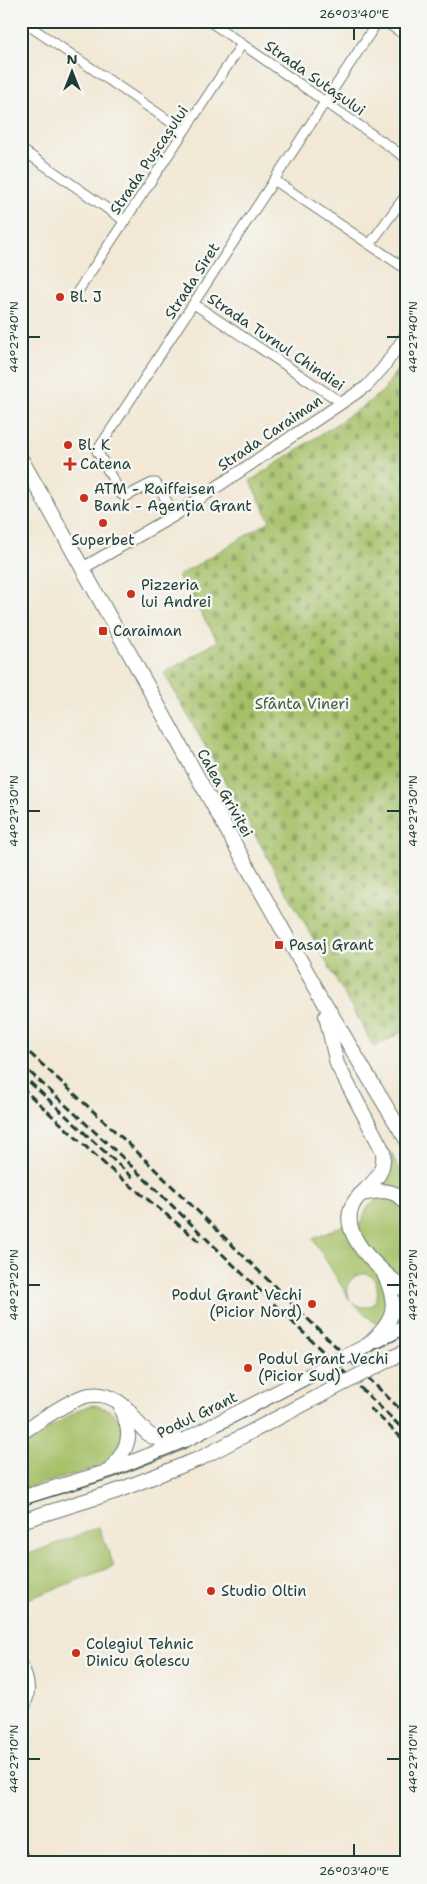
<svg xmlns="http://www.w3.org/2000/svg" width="427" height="1884" viewBox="0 0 427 1884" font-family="'Shantell Sans',sans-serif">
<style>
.grass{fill:#a5c066;stroke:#627e4d}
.cemetery{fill:url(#cemetery-stones);stroke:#627e4d}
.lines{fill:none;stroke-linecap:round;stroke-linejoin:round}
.minor-casing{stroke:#69796c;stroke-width:11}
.tertiary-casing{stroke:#69796c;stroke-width:13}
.secondary-casing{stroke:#69796c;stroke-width:14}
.primary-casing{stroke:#69796c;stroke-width:16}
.minor{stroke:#fff;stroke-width:9}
.tertiary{stroke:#fff;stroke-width:11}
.secondary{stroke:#fff;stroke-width:12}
.primary{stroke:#fff;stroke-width:14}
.tram{stroke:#1f3d34;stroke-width:1}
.rail{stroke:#1f3d34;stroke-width:3;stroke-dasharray:8 4;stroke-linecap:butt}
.primary-bridge-casing{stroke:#69796c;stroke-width:16;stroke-linecap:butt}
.primary-bridge{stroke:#fff;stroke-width:14}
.ticks{fill:none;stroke:#1f3d34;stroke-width:2}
.poi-dot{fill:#c8321e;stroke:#f6f6f2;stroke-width:2}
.labels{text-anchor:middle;stroke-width:5;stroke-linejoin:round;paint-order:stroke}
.street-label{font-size:15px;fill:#1f3d34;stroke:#f6f6f2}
.poi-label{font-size:15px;fill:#1f3d34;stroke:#f6f6f2;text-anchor:start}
.park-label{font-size:15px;fill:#405e40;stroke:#f6f6f2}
.neatline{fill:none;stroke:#1f3d34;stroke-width:2}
.ticks-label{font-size:12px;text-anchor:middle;fill:#1f3d34}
</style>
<defs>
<pattern id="cemetery-stones" width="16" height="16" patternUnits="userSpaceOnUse" patternTransform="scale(1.25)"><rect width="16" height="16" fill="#a5c066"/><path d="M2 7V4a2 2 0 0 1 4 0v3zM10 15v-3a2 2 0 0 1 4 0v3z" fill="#869d55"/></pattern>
</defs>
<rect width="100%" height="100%" fill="#f6f6f2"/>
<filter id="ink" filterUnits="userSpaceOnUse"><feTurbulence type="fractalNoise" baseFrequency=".02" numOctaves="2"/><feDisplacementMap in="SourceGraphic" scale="10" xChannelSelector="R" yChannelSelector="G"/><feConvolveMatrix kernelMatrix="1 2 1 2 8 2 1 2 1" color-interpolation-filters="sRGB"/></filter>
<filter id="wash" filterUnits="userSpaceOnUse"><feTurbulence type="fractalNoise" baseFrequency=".0096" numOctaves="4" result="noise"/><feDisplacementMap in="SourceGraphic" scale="20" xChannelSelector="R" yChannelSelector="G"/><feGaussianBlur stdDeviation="1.12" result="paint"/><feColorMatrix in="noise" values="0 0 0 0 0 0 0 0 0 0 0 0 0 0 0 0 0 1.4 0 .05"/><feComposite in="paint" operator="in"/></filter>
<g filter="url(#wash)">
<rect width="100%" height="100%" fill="#f2e8d5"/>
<g class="grass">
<path d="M 391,1152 L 406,1185 L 406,1194 L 385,1185 L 392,1164 Z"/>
<path d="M 391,1198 L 406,1210 L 406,1226 L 400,1229 L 403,1235 L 406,1234 L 406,1319 L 402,1321 L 376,1324 L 353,1303 C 385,1323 385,1262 356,1276 C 347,1281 346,1291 350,1300 L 313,1239 L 344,1225 L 362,1224 C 364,1207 373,1197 391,1198 Z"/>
<path d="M 94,1405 C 106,1408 120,1413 122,1427 C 123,1437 121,1448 114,1456 C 103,1469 41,1484 21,1489 L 21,1445 L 82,1408 Z"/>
<path d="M 99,1527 L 114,1566 L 26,1600 L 21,1588 L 21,1557 Z"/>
</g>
<path class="cemetery" d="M 406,356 L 406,1030 L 374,1047 L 164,673 L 218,641 L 178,576 L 270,521 L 250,481 L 362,407 L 383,391 Z"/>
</g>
<g filter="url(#ink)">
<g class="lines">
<defs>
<g id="minor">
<path d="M 22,21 L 184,131"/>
<path d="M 209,21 L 406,158"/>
<path d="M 384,21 L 406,36"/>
<path d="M 21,149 L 125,221"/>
<path d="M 274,180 L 406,269"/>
<path d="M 370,244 L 406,195"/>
<path d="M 78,291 L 242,44"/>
<path d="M 194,304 L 342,403"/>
<path d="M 175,515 L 156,483 L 152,483 L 125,497 L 121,494 L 97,451 L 378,21"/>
</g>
<path id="tertiary" d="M 83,568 L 175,515 L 367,386 L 383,368 L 406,335"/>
<path id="secondary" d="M 21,1855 L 25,1863"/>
<g id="primary">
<path d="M 21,459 C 150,685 269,917 406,1139"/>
<path d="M 326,1016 L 337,1064 L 383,1151 C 385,1175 374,1181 359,1196 C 327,1230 383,1271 406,1291"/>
<path d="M 362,1194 C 378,1190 395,1188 406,1203"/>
<path d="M 378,1341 L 406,1326"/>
<path d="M 368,1345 C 394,1321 400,1308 384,1274"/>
<path d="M 394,1357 L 406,1351"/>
<path d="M 21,1433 C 40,1421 61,1405 82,1397 C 98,1391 116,1397 128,1410 C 135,1419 141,1429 151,1436 C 162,1442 174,1441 185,1440"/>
<path d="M 111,1469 C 127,1449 135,1436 121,1410"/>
<path d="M 21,1498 L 110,1471 L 180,1443"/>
<path d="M 21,1666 C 28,1682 30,1694 21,1709"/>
</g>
</defs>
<use href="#minor" class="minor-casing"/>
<use href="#tertiary" class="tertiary-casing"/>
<use href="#secondary" class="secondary-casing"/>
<use href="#primary" class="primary-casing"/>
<use href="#minor" class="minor"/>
<use href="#tertiary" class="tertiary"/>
<use href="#secondary" class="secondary"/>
<use href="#primary" class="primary"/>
<path class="tram" d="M 21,1506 L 113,1477 L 192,1445 L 406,1334"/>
<g class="rail">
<path d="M 21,1045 L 131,1146 L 406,1415"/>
<path d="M 21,1064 L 121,1156 L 406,1432"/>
<path d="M 21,1074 L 133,1178"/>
<path d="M 21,1087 L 109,1168 L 200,1242"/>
<path d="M 370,1408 L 406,1442"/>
</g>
<defs>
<g id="primary-bridge">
<path d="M 185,1440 L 368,1345"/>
<path d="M 21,1521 L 117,1491 L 201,1458 L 394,1357"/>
</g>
</defs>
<use href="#primary-bridge" class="primary-bridge-casing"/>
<use href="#primary-bridge" class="primary-bridge"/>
</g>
</g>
<path class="ticks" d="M 354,28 L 354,40M 28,337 L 40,337M 387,337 L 400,337M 28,811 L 40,811M 387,811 L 400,811M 28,1285 L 40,1285M 387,1285 L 400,1285M 28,1759 L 40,1759M 387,1759 L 400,1759M 354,1844 L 354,1856"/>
<g class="poi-dot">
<circle cx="60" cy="297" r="5"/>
<circle cx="68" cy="445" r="5"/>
<path d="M67.5 456.5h5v5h5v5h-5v5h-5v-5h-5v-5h5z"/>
<circle cx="84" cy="498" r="5"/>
<circle cx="103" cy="523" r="5"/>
<circle cx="131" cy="594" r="5"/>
<rect x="98" y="626" width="10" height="10" rx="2.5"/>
<rect x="274" y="940" width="10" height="10" rx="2.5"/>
<circle cx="312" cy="1304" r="5"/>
<circle cx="248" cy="1368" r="5"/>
<circle cx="211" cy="1591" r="5"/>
<circle cx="76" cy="1653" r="5"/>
</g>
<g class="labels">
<g class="street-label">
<text transform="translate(315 78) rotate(35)" y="5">Strada Sutașului</text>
<text transform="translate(149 160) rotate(-56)" y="5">Strada Pușcașului</text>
<text transform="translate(192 281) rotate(-57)" y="5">Strada Siret</text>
<text transform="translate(276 342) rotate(34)" y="5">Strada Turnul Chindiei</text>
<text transform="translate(270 433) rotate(-34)" y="5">Strada Caraiman</text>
<text transform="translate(225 793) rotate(61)" y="5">Calea Griviței</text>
<text transform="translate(197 1415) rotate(-26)" y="5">Podul Grant</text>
</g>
<g class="poi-label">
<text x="70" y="302">Bl. J</text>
<text x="78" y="450">Bl. K</text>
<text x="80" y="469">Catena</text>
<text x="94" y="494">ATM - Raiffeisen<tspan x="94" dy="17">Bank - Agenția Grant</tspan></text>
<text x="103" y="545" text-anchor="middle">Superbet</text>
<text x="141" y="590">Pizzeria<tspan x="141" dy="17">lui Andrei</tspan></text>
<text x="113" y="636">Caraiman</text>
<text x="289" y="950">Pasaj Grant</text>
<text x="302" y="1300" text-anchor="end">Podul Grant Vechi<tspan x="302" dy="17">(Picior Nord)</tspan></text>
<text x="258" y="1364">Podul Grant Vechi<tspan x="258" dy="17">(Picior Sud)</tspan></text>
<text x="221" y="1596">Studio Oltin</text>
<text x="86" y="1649">Colegiul Tehnic<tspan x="86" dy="17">Dinicu Golescu</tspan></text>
</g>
<g class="park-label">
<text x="302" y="709">Sfânta Vineri</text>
</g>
</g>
<rect width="427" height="1884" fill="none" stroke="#f6f6f2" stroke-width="55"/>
<g transform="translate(72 72)" stroke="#f6f6f2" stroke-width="4" paint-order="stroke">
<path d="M0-4L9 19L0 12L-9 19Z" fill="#1f3d34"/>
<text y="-8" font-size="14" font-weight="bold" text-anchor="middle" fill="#1f3d34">N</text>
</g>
<rect x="28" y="28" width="372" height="1828" class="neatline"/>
<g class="ticks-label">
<text x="354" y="18">26°03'40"E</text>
<text transform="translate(14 337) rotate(-90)" y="4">44°27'40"N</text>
<text transform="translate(413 337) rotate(-90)" y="4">44°27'40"N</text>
<text transform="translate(14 811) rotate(-90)" y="4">44°27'30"N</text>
<text transform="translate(413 811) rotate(-90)" y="4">44°27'30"N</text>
<text transform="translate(14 1285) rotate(-90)" y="4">44°27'20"N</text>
<text transform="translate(413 1285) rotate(-90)" y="4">44°27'20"N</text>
<text transform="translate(14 1759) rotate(-90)" y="4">44°27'10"N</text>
<text transform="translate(413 1759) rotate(-90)" y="4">44°27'10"N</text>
<text x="354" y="1875">26°03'40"E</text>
</g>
</svg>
